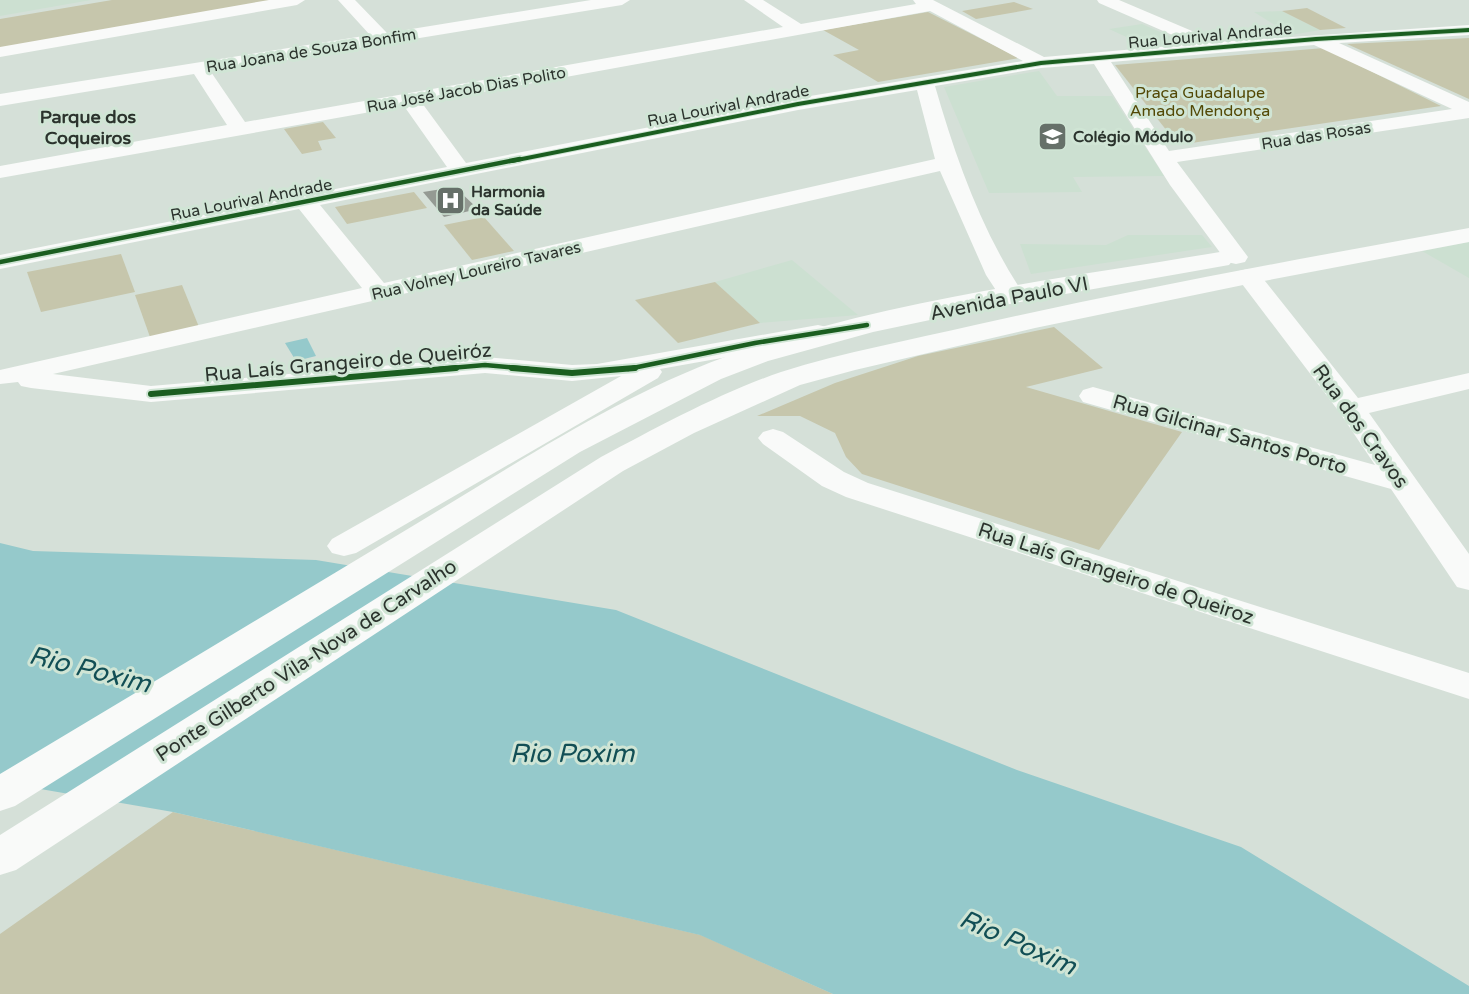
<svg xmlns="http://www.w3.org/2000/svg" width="1469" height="994" viewBox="0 0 1469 994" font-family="'Varela Round',sans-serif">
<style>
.built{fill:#cce0d1}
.green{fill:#c6c6ac}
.water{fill:#95c9cb}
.building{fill:#949a93}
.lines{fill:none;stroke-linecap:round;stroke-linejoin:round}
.street{fill:#f9faf9;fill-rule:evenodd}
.secondary{fill:#f9faf9;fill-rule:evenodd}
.cycleway-far2-casing{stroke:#d0e5d5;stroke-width:6}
.cycleway-far1-casing{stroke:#d0e5d5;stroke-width:8}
.cycleway-casing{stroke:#d0e5d5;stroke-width:10}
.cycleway-far2{stroke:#1b5e20;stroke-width:4}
.cycleway-far1{stroke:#1b5e20;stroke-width:4.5}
.cycleway{stroke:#1b5e20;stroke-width:6}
.labels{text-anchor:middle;stroke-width:6;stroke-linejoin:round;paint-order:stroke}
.far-street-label{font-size:16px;fill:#2b332d;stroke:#d0e5d5}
.far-park-label{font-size:16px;fill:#524805;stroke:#d0e5d5}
.far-poi-label{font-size:16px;font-weight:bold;fill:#2b332d;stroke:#d0e5d5;text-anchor:start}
.far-neighbourhood-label{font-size:18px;font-weight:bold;fill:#2b332d;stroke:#d0e5d5}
.street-label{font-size:20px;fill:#2b332d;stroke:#d0e5d5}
.near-water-label{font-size:26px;font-style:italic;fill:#124f55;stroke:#d0e5d5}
</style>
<rect width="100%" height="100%" fill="#d5e0d8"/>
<g class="built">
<path d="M 0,0 L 91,0 L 0,16 Z"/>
<path d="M 1282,11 L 1320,30 L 1291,35 L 1254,12 Z"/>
<path d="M 1142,24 L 1183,42 L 1185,44 L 1150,48 L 1109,29 Z"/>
<path d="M 1039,71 L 1057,96 L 1112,96 L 1164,176 L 1073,177 L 1082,192 L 989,193 L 944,87 Z"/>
<path d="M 1128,235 L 1202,235 L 1212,247 L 1031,274 L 1020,244 L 1106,245 Z"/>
<path d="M 1469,242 L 1469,278 L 1422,251 Z"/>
<path d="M 792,260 L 858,315 L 760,323 L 715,282 Z"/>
</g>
<g class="green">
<path d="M 112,0 L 279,0 L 0,49 L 0,19 Z"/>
<path d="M 1014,2 L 1033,9 L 976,19 L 962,11 Z"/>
<path d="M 1307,8 L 1346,28 L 1320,30 L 1282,11 Z"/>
<path d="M 928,12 L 1019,58 L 878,82 L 833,55 L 859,50 L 823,30 Z"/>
<path d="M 1469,38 L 1469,99 L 1347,44 Z"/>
<path d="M 1324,48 L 1441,106 L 1178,145 L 1115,65 Z"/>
<path d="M 323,122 L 336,138 L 318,141 L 322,150 L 302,154 L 284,129 Z"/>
<path d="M 414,192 L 427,208 L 347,224 L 335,207 Z"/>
<path d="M 484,217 L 514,251 L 472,260 L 444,225 Z"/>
<path d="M 121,254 L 135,292 L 41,312 L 27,272 Z"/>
<path d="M 715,282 L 760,323 L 678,343 L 635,300 Z"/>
<path d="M 182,285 L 199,327 L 150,337 L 135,295 Z"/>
<path d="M 1054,327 L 1103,368 L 1026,387 L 1182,432 L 1099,550 L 862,474 L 846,457 L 835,433 L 800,416 L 757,416 L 835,383 L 918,356 Z"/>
<path d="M 173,812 L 701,935 L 833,994 L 0,994 L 0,934 Z"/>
</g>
<g class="water">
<path d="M 307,338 L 316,356 L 296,361 L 285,343 Z"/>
<path d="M 0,543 L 33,551 L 316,560 L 616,610 L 1017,770 L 1241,847 L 1469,986 L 1469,994 L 833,994 L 700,935 L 173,812 L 0,782 Z"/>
</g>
<path class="building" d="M 455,187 L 478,209 L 444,217 L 423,192 Z"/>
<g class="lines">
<g class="street">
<path d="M 269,0 L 305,0 L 297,5 L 0,57 L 0,47 Z"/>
<path d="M 338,0 L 355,0 L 387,33 L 591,0 L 630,0 L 622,5 L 211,72 L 245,122 L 783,27 L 744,0 L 763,0 L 801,24 L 916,4 L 913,0 L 933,0 L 1044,57 L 1193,44 L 1099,3 L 1097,0 L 1119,0 L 1218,42 L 1469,25 L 1469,35 L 1339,43 L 1469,102 L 1469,118 L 1177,162 L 1248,257 L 1245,262 L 1236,264 L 1227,262 L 1170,185 L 1094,64 L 1041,68 L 935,86 C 956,159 982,233 1025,296 L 1021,301 L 1012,304 L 1003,301 L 986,275 L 940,171 L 53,374 L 151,386 L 485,357 L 572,365 L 597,364 L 818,325 L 827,327 L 831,333 L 827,339 L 818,341 L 660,369 L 662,372 L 658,378 L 356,553 L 344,556 L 332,553 L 327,546 L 332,539 L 621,376 L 572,381 L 485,373 L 151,402 L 31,388 L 21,386 L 18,382 L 0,384 L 0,370 L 362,288 L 299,209 L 0,269 L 0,255 L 447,167 L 404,106 L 0,178 L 0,166 L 227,125 L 194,74 L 0,106 L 0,94 L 370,35 ZM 930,11 L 1023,61 L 798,98 L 466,163 L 422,103 ZM 1314,45 L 1452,109 L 1169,151 L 1111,62 ZM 917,90 L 935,159 L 384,283 L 320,205 L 798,110 Z"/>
<path d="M 1248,269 L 1257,271 L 1358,398 L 1469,373 L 1469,389 L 1369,413 L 1469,554 L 1469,590 L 1457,587 L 1391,489 L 1083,402 L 1079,396 L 1083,390 L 1093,387 L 1375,465 L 1340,413 L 1236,276 L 1239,271 Z"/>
<path d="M 773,429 L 783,432 L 844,472 L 868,483 L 1469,673 L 1469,699 L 846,497 L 822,486 L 763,444 L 758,438 L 763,432 Z"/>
</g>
<g class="secondary">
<path d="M 1469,228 L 1469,242 L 1248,284 L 1035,328 L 855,370 L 800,385 L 694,433 L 623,471 L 16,870 L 0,875 L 0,835 L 601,457 C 656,428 722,392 781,372 C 844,352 911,340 975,325 C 1139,288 1304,258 1469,228 Z"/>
<path d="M 1220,252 L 1229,255 L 1233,260 L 1229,265 L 987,308 L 873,332 L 768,361 L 721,379 L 580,452 L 15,806 L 0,811 L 0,774 C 139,691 278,607 416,524 C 516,464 616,397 725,357 C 878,301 1059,279 1220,252 Z"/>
</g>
<defs>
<path id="cycleway-far2" d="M 512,161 L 798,104 L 1041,63 L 1316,39 L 1469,30"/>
<g id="cycleway-far1">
<path d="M 0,262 L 520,159"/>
<path d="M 439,369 L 485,365 L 529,369"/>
<path d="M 628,369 L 755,343 L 867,325"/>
</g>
<g id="cycleway">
<path d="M 512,368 L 572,373 L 635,368"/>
<path d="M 151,394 L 456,368"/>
</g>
</defs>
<use href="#cycleway-far2" class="cycleway-far2-casing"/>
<use href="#cycleway-far1" class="cycleway-far1-casing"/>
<use href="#cycleway" class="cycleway-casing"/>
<use href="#cycleway-far2" class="cycleway-far2"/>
<use href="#cycleway-far1" class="cycleway-far1"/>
<use href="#cycleway" class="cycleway"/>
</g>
<defs>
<symbol id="school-square" viewBox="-11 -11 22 22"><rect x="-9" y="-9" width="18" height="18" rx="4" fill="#667069" stroke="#d0e5d5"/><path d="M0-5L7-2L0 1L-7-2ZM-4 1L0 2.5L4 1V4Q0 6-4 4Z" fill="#fff"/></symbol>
<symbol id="hospital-square" viewBox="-11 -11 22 22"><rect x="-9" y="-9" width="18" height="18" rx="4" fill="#667069" stroke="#d0e5d5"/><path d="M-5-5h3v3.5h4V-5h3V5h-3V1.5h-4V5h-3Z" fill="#fff"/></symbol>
</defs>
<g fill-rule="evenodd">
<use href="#school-square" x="1036" y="120" width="33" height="33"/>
<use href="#hospital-square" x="434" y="184" width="33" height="33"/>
</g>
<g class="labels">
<g class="far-street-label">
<text transform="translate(1210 35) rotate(-5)" y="6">Rua Lourival Andrade</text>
<text transform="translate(311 50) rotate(-9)" y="6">Rua Joana de Souza Bonfim</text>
<text transform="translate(466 89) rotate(-10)" y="6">Rua José Jacob Dias Polito</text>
<text transform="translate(728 105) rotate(-11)" y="6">Rua Lourival Andrade</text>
<text transform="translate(1316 135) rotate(-9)" y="6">Rua das Rosas</text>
<text transform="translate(251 199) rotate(-11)" y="6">Rua Lourival Andrade</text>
<text transform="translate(476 270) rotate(-13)" y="6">Rua Volney Loureiro Tavares</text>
</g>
<g class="far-park-label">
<text x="1200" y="98">Praça Guadalupe<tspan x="1200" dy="18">Amado Mendonça</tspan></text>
</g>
<g class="far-poi-label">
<text x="1073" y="142">Colégio Módulo</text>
<text x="471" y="197">Harmonia<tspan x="471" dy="18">da Saúde</tspan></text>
</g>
<g class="far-neighbourhood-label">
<text x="88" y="123">Parque dos<tspan x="88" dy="21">Coqueiros</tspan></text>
</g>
<g class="street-label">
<text transform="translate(1009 298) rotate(-11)" y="7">Avenida Paulo VI</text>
<text transform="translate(348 362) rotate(-5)" y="7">Rua Laís Grangeiro de Queiróz</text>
<text transform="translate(1361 426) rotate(54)" y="7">Rua dos Cravos</text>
<text transform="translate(1230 434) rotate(16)" y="7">Rua Gilcinar Santos Porto</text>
<text transform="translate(1116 573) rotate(18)" y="7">Rua Laís Grangeiro de Queiroz</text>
<text transform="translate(306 660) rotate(-33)" y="7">Ponte Gilberto Vila-Nova de Carvalho</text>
</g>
<g class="near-water-label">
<text transform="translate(90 669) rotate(14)" y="9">Rio Poxim</text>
<text x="572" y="762">Rio Poxim</text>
<text transform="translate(1018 942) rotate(24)" y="9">Rio Poxim</text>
</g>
</g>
</svg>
